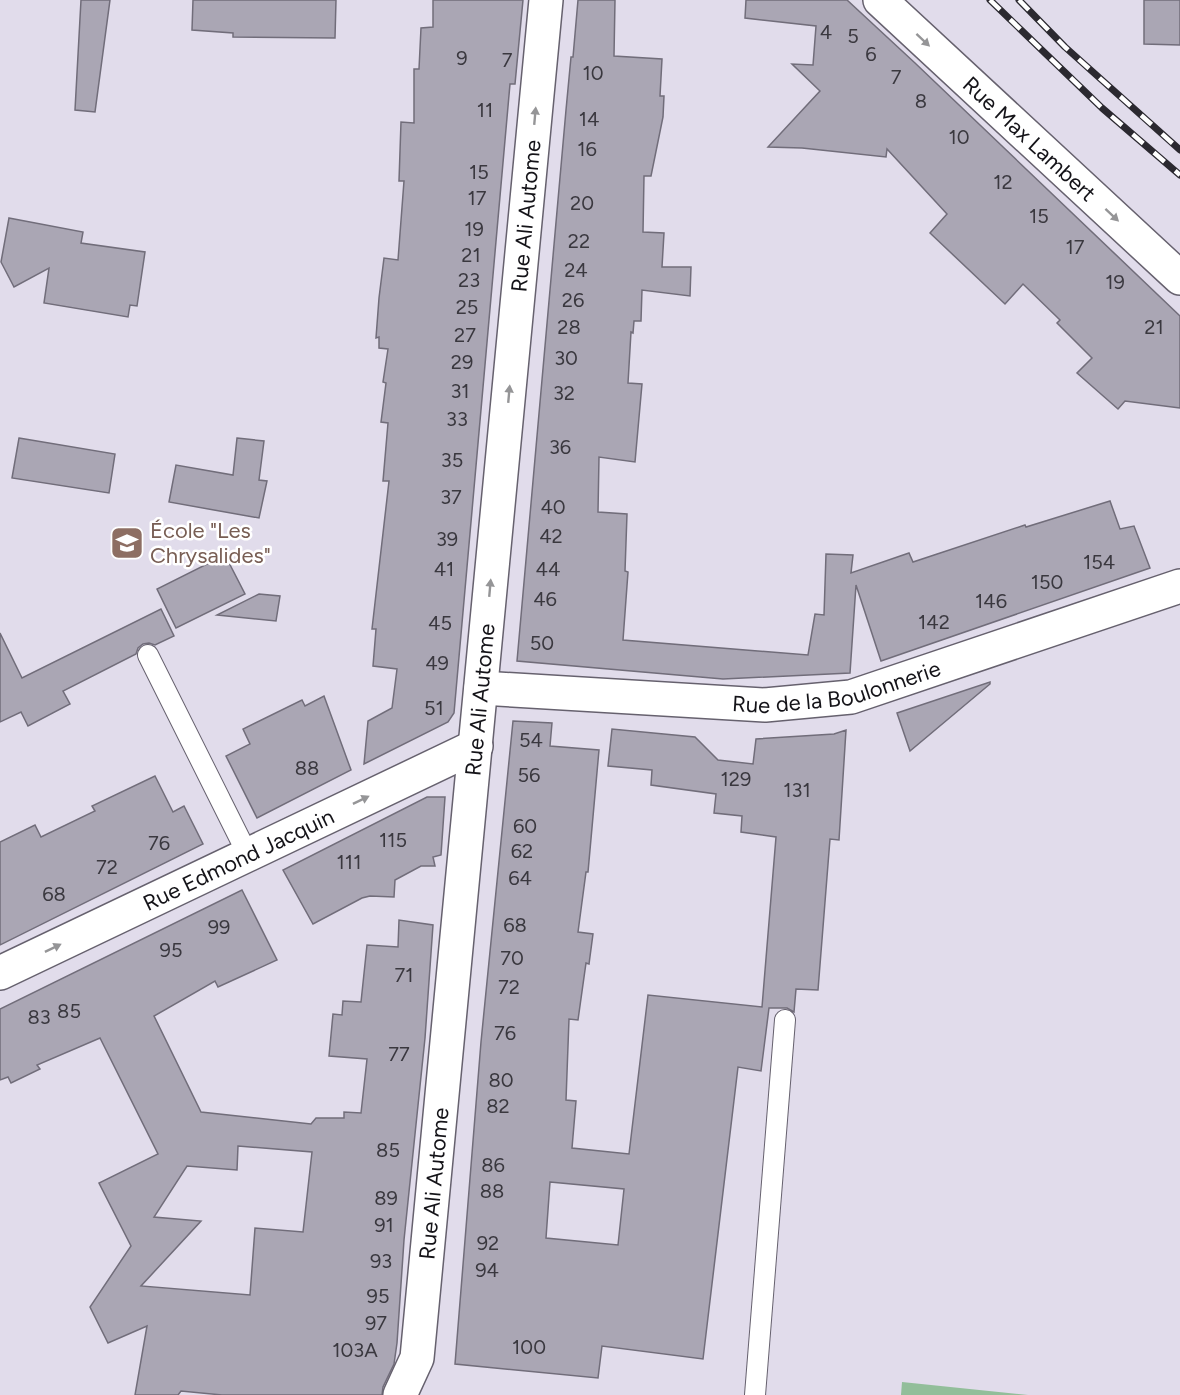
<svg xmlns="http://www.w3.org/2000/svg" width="1180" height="1395" viewBox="0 0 1180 1395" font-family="Figtree,sans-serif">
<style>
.green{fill:#92be9a}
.building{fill:#aaa6b4;stroke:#716d7a;stroke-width:1.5;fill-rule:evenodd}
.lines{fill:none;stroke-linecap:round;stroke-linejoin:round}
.lane-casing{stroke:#66616e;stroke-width:22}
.street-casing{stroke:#66616e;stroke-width:36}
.secondary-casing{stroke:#66616e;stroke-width:36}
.lane{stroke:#fff;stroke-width:20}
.street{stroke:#fff;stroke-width:33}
.secondary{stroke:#fff;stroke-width:33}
.rail-casing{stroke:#2b2930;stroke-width:7}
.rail{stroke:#fff;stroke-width:4.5;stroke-dasharray:14;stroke-linecap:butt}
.oneway{fill:#959597}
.labels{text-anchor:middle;stroke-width:5;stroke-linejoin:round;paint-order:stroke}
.number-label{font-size:20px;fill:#3a383f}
.street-label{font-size:22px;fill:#141318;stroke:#fff}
.education-label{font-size:22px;fill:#785e54;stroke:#fff;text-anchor:start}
</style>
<rect width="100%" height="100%" fill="#e1dceb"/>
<path class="green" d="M 902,1382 L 1028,1395 L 901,1395 Z"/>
<g class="building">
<path d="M 81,0 L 110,0 L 95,112 L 75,110 Z"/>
<path d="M 193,0 L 336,0 L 335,38 L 233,37 L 233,33 L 192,30 Z"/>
<path d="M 433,0 L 523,0 L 515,84 L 510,84 L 454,713 L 448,722 L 364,764 L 368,721 L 392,708 L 397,669 L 373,666 L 376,629 L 372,629 L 389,481 L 383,481 L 388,423 L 381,422 L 386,383 L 383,382 L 388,349 L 379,348 L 379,337 L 376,338 L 379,298 L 384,258 L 398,260 L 404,181 L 399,181 L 401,122 L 414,123 L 414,69 L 419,69 L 421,28 L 433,27 Z"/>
<path d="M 578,0 L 615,0 L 614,56 L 662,59 L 660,96 L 664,96 L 663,117 L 651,176 L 644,176 L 643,232 L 664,233 L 662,267 L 691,267 L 690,296 L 642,290 L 641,321 L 634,321 L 633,333 L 631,332 L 628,383 L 642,384 L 635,462 L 599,457 L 598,512 L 627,514 L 625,571 L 628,572 L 623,640 L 808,655 L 815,614 L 824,615 L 826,554 L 853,555 L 851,573 L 909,553 L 913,562 L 1025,525 L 1026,527 L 1110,501 L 1120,529 L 1134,526 L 1150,568 L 881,661 L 856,585 L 850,673 L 723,679 L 517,661 L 566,110 L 571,57 L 573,57 Z"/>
<path d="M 746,0 L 847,0 L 915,63 L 1180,316 L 1180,408 L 1125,401 L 1118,409 L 1077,373 L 1092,358 L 1057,323 L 1060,320 L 1023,284 L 1005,304 L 930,233 L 947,214 L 887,149 L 886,157 L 802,148 L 768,147 L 820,91 L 792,64 L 813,65 L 816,26 L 745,18 Z"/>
<path d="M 1144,0 L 1180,0 L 1180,45 L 1144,44 Z"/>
<path d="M 9,218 L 83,232 L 81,243 L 145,252 L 137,306 L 130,305 L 128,317 L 44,303 L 49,268 L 14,287 L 1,262 Z"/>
<path d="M 19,438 L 115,454 L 109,493 L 12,478 Z"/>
<path d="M 237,438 L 264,441 L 259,480 L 267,481 L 259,518 L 169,502 L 176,465 L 233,475 Z"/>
<path d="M 225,555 L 245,594 L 176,628 L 157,589 Z"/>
<path d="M 259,594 L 280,596 L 276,621 L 217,615 Z"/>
<path d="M 161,609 L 174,636 L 155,645 L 149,643 L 143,644 L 138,648 L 136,654 L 63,691 L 70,704 L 28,726 L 21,712 L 0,722 L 0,633 L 22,678 Z"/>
<path d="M 990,682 L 990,684 L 910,751 L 897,713 Z"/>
<path d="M 324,696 L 351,770 L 257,818 L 226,756 L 250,744 L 243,729 L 302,700 L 305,706 Z"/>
<path d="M 513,721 L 552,723 L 550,746 L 599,750 L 588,872 L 586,872 L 578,932 L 593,934 L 589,964 L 586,963 L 578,1020 L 569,1019 L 566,1100 L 576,1101 L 572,1148 L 629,1154 L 648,995 L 762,1007 L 776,837 L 741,832 L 742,816 L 714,813 L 716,794 L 651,785 L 652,770 L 608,766 L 612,729 L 695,737 L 718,760 L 753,764 L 756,739 L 834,734 L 846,730 L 839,840 L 830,839 L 818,990 L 796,989 L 794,1012 L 787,1008 L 769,1008 L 761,1071 L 738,1067 L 703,1359 L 602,1346 L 598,1378 L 455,1364 L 481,1042 ZM 550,1182 L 624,1189 L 618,1245 L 546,1238 Z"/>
<path d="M 155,776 L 173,812 L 184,806 L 203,844 L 0,945 L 0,842 L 35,825 L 41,837 L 95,811 L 92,806 Z"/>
<path d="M 427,797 L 445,797 L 441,855 L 433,857 L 435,866 L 421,866 L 395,880 L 394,897 L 370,896 L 362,898 L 313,924 L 283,870 Z"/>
<path d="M 242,890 L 277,960 L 218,987 L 215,981 L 154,1016 L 201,1112 L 311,1124 L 316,1118 L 344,1118 L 344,1112 L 361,1113 L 367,1059 L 329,1056 L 333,1014 L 342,1015 L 343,1001 L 361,1002 L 367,945 L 398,947 L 399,920 L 433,925 L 425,1038 L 404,1240 L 397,1343 L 394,1364 L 383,1387 L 382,1395 L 222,1395 L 181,1391 L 178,1395 L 135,1395 L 147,1326 L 108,1343 L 90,1307 L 131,1246 L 99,1183 L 158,1154 L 100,1038 L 37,1065 L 40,1069 L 11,1083 L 8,1077 L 0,1080 L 0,1009 ZM 238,1146 L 312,1152 L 303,1232 L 255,1228 L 250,1295 L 141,1286 L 201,1221 L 154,1217 L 187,1166 L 237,1170 Z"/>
</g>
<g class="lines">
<defs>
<g id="lane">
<path d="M 148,655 L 248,855"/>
<path d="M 755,1395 L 785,1020"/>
</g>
<g id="street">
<path id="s1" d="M 880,0 L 1180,278"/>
<path id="s2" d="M 481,688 L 765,705 L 851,697 L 1180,586"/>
<path id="s3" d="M 0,973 L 476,746"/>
</g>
<g id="secondary">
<path id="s4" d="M 400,1395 L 417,1358 L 546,0"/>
</g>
</defs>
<use href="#lane" class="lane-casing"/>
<use href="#street" class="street-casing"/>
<use href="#secondary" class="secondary-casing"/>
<use href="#lane" class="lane"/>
<use href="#street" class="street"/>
<use href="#secondary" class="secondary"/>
<defs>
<g id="rail">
<path d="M 990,0 L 1102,108 L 1180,175"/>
<path d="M 1019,0 L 1065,47 L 1180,150"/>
</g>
</defs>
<use href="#rail" class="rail-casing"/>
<use href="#rail" class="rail"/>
</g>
<defs><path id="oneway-solid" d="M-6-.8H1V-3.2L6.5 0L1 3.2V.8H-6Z" transform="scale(1.5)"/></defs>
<g class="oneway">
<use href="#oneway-solid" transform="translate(923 40) rotate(43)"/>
<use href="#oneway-solid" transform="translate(535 116) rotate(-85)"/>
<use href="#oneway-solid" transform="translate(1112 215) rotate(43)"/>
<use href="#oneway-solid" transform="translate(509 394) rotate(-85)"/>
<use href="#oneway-solid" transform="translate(490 588) rotate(-85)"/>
<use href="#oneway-solid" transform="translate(361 800) rotate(-26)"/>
<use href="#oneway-solid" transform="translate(53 948) rotate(-26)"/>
</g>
<defs>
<symbol id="school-square" viewBox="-11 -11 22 22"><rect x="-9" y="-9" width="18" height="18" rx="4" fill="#8d6e63" stroke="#fff"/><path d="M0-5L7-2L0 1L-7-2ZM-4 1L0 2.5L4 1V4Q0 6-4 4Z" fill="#fff"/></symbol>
</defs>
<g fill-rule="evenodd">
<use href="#school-square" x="108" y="524" width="38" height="38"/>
</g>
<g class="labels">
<g class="number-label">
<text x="826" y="39">4</text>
<text x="853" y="43">5</text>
<text x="871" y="61">6</text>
<text x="462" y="65">9</text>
<text x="507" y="67">7</text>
<text x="593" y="80">10</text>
<text x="896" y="84">7</text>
<text x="921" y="108">8</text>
<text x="485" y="117">11</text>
<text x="589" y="126">14</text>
<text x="959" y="144">10</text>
<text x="587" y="156">16</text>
<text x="479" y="179">15</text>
<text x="1003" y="189">12</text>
<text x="477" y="205">17</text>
<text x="582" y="210">20</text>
<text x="1039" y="223">15</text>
<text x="474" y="236">19</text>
<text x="579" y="248">22</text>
<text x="1075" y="254">17</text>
<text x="471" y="262">21</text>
<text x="576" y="277">24</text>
<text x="469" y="287">23</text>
<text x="1115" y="289">19</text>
<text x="573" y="307">26</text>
<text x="467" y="314">25</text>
<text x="569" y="334">28</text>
<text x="1154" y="334">21</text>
<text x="465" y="342">27</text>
<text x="566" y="365">30</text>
<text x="462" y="369">29</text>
<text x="460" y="398">31</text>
<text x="564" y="400">32</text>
<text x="457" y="426">33</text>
<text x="560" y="454">36</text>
<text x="452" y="467">35</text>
<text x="451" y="504">37</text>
<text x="553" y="514">40</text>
<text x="551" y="543">42</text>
<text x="447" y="546">39</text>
<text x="1099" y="569">154</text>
<text x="444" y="576">41</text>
<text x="548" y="576">44</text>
<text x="1047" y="589">150</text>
<text x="545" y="606">46</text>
<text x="991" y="608">146</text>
<text x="934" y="629">142</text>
<text x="440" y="630">45</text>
<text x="542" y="650">50</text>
<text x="437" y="670">49</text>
<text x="434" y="715">51</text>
<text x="531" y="747">54</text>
<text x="307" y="775">88</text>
<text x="529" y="782">56</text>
<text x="736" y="786">129</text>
<text x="797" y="797">131</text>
<text x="525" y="833">60</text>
<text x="393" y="847">115</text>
<text x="159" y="850">76</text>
<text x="522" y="858">62</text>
<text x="349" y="869">111</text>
<text x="107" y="874">72</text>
<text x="520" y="885">64</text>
<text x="54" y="901">68</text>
<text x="515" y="932">68</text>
<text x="219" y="934">99</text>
<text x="171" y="957">95</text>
<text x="512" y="965">70</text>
<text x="404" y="982">71</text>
<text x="509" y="994">72</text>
<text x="69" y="1018">85</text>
<text x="39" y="1024">83</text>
<text x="505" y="1040">76</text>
<text x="399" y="1061">77</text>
<text x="501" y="1087">80</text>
<text x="498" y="1113">82</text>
<text x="388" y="1157">85</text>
<text x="493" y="1172">86</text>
<text x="492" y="1198">88</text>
<text x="386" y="1205">89</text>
<text x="384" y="1232">91</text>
<text x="488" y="1250">92</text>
<text x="381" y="1268">93</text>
<text x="487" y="1277">94</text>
<text x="378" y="1303">95</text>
<text x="376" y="1330">97</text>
<text x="529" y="1354">100</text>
<text x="355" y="1357">103A</text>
</g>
<g class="street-label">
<text dy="8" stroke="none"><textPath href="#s1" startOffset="204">Rue Max Lambert</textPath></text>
<text dy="8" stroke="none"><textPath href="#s4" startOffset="1188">Rue Ali Autome</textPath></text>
<text dy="8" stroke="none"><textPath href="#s2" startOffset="358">Rue de la Boulonnerie</textPath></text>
<text dy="8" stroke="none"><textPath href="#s4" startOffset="702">Rue Ali Autome</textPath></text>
<text dy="8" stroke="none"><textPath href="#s3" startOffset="264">Rue Edmond Jacquin</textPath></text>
<text dy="8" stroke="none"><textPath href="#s4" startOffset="216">Rue Ali Autome</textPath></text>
</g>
<g class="education-label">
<text x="150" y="538">École "Les<tspan x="150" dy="25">Chrysalides"</tspan></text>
</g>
</g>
</svg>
